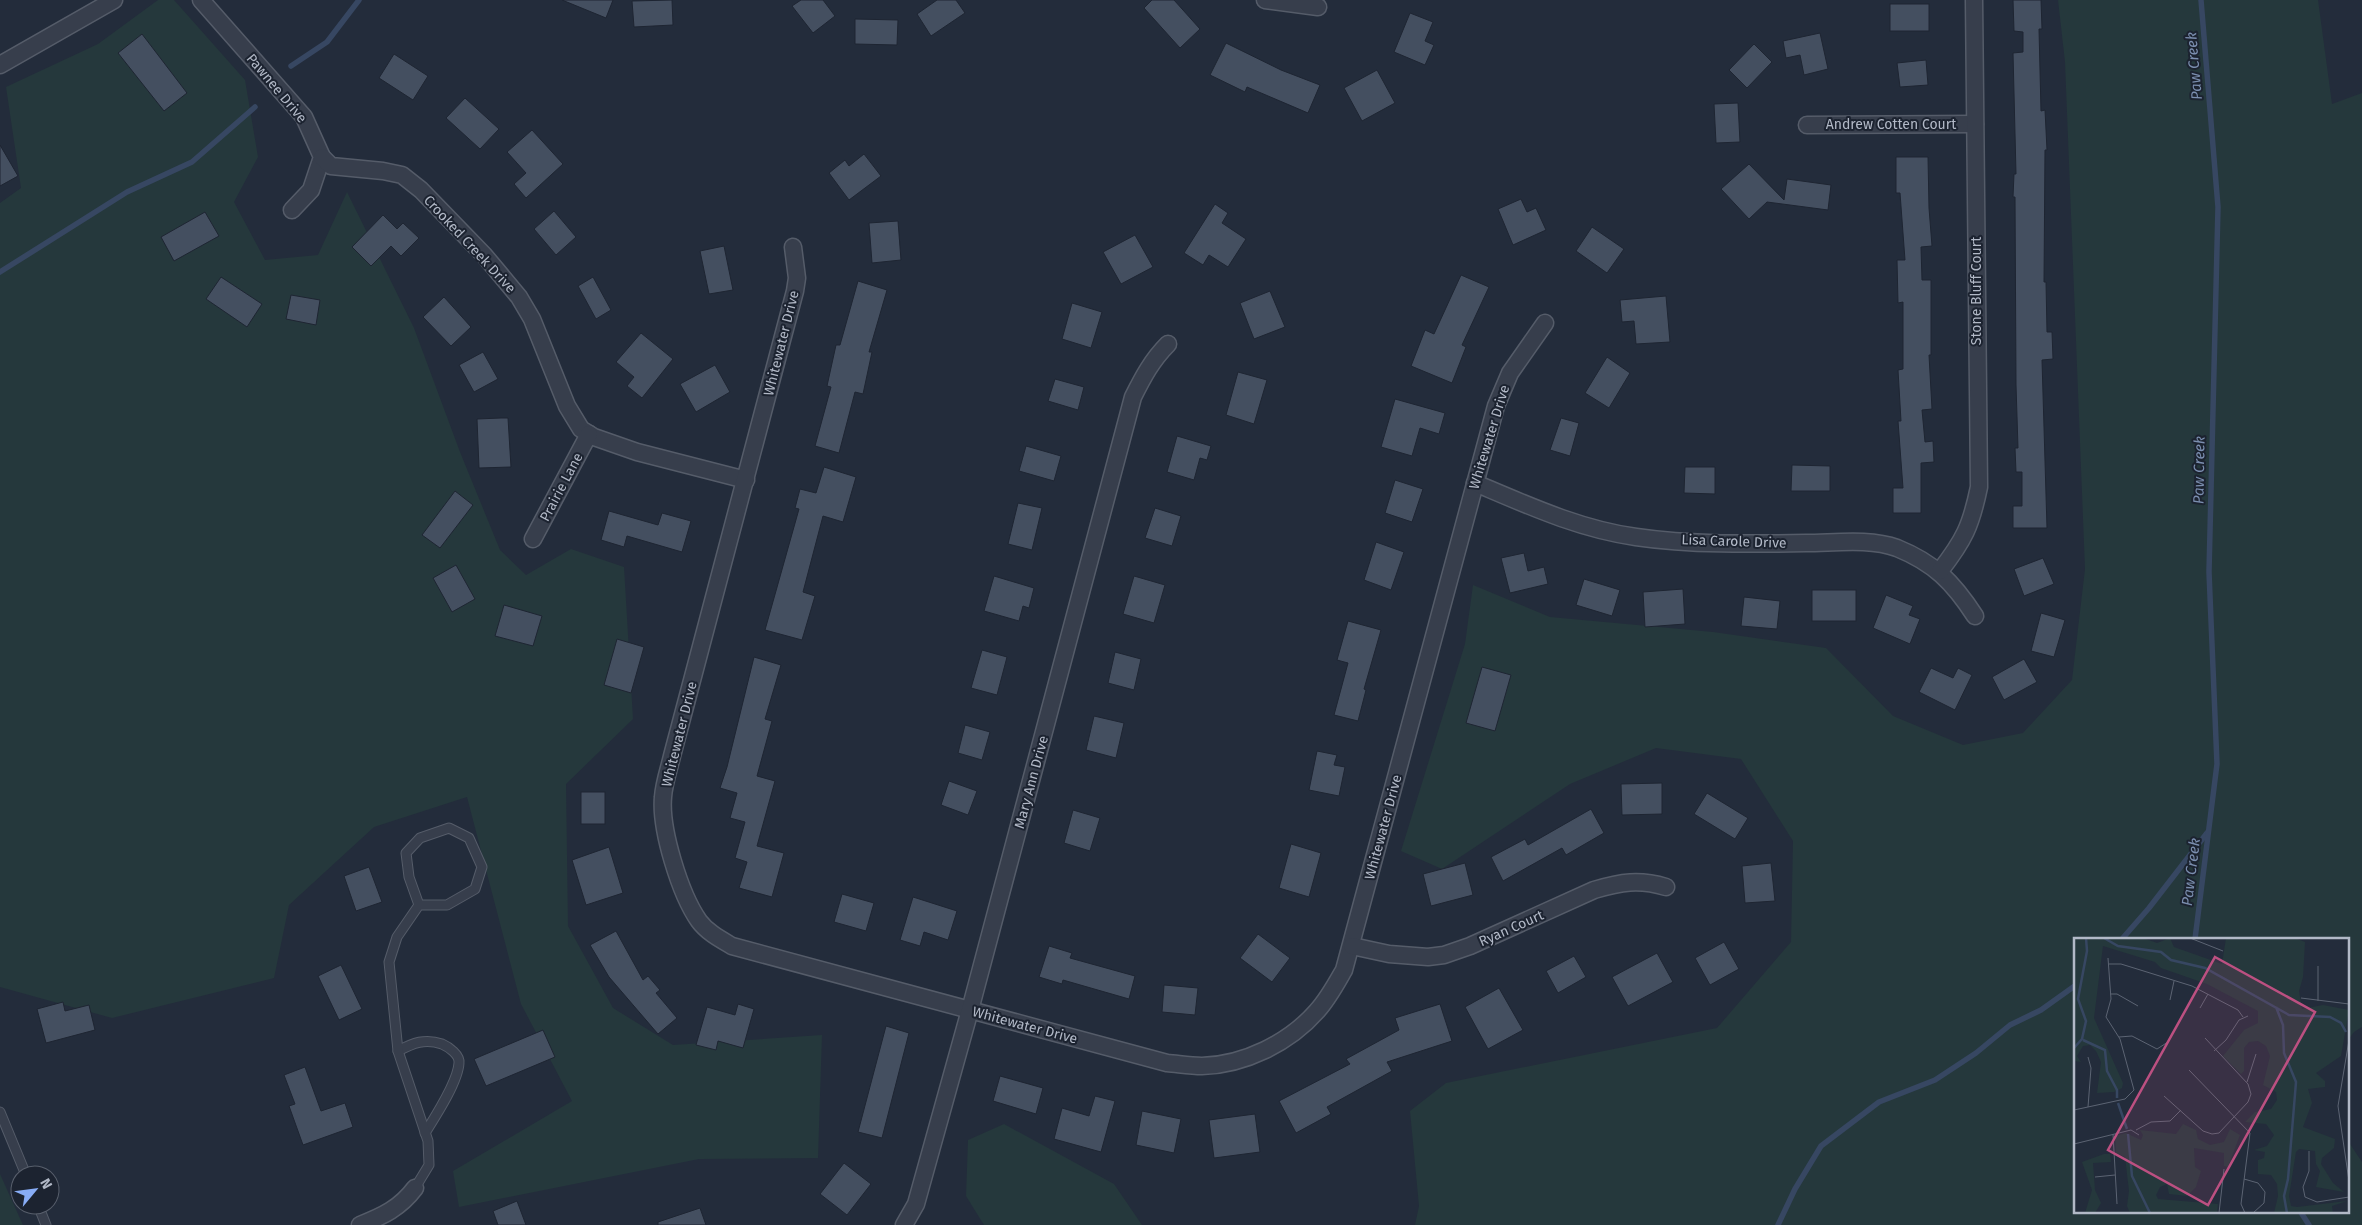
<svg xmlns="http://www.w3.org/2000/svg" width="2362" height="1225" viewBox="0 0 2362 1225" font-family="'Fira Sans',sans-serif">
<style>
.green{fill:#25383c}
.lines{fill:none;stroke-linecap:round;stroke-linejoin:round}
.stream{stroke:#374762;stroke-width:5.5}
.building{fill:#444f60;stroke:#1e2532}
.lane-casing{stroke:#555c69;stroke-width:11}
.street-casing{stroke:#555c69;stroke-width:19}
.lane{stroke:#373e4c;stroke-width:9}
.street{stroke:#373e4c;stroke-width:16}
.labels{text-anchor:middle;stroke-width:4;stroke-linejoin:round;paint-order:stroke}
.street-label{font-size:14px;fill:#b2b9c7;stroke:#1c2330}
.water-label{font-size:15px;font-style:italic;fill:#7b8eaf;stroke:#1c2330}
.inset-river{fill:none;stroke:#374762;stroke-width:2.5}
.inset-road{fill:none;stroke:#5c6473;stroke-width:1}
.view{fill:#bc5081;fill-opacity:0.15;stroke:#bc5081;stroke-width:2.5}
.inset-edge{fill:none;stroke:#b2b9c7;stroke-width:2.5}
</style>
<rect width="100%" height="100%" fill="#232c3b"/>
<g class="green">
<path d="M 158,0 L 174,0 L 245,80 L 258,157 L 234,202 L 265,260 L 318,255 L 347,192 L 414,328 L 460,452 L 500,550 L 526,575 L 571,549 L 624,567 L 633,719 L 566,784 L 568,926 L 613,1008 L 673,1045 L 822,1035 L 818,1158 L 699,1159 L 459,1207 L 453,1171 L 572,1101 L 521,1004 L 467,797 L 374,827 L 289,905 L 274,978 L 112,1018 L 0,987 L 0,203 L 21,188 L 6,87 L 98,44 Z"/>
<path d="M 2058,0 L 2318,0 L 2332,104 L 2362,93 L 2362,1027 L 2354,1032 L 2348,1040 L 2348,939 L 2076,939 L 2076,1211 L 2348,1211 L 2348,1141 L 2362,1162 L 2362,1225 L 1415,1225 L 1419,1206 L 1410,1111 L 1446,1083 L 1717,1028 L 1791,942 L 1793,841 L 1741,759 L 1656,748 L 1570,784 L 1442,869 L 1401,851 L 1465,644 L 1473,585 L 1550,617 L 1713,632 L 1826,648 L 1893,716 L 1963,745 L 2023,733 L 2072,680 L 2085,569 L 2065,62 Z"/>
<path d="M 1004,1124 L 1114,1184 L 1142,1225 L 984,1225 L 966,1196 L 968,1140 Z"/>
<path d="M 0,1174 L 23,1225 L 0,1225 Z"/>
</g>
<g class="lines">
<g class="stream">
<path d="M 291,66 L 327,42 L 359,0"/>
<path d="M 0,272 L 127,192 L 192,162 L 255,107"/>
<path d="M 2122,939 L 2149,908 L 2207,833"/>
<path d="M 2195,939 L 2217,764 L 2209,572 L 2218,207 L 2201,0"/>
<path d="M 2300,1211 L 2309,1225"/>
<path d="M 1778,1225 L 1795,1189 L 1821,1146 L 1879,1102 L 1935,1080 L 1976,1053 L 2010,1025 L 2041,1010 L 2076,985"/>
</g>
</g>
<g class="building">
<path d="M 562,0 L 613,0 L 606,18 Z"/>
<path d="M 672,0 L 673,25 L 634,27 L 632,1 Z"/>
<path d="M 801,0 L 823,0 L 835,16 L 813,33 L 792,6 Z"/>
<path d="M 937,0 L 956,0 L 965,13 L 931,36 L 917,14 Z"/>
<path d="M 1152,0 L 1174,0 L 1200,29 L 1180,48 L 1144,8 Z"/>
<path d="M 2013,0 L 2041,0 L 2042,29 L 2039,29 L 2041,111 L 2045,110 L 2047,150 L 2045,150 L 2044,282 L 2046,282 L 2047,332 L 2052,332 L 2053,359 L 2042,360 L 2047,528 L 2013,528 L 2013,506 L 2022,506 L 2022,472 L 2016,472 L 2015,448 L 2018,448 L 2016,385 L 2015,197 L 2013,197 L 2014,174 L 2016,174 L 2013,53 L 2023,52 L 2023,32 L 2014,31 Z"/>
<rect x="1890" y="4" width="39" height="27"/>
<path d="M 1410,13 L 1433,22 L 1425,41 L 1434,45 L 1425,65 L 1394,52 Z"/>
<path d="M 855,19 L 898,20 L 897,45 L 855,44 Z"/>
<path d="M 1820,33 L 1828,69 L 1804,75 L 1800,55 L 1786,58 L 1783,41 Z"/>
<path d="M 142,34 L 187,93 L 164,111 L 118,53 Z"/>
<path d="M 1226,43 L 1281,70 L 1320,85 L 1308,113 L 1247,87 L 1245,92 L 1210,75 Z"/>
<path d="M 1754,44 L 1772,62 L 1747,88 L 1729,70 Z"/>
<path d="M 394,54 L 428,76 L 413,100 L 379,78 Z"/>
<path d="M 1926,60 L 1928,85 L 1900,87 L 1897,63 Z"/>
<path d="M 1377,70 L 1395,103 L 1362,121 L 1344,88 Z"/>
<path d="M 465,98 L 499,129 L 480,149 L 446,118 Z"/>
<path d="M 1738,103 L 1740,142 L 1716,143 L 1714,104 Z"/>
<path d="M 532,130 L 563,164 L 526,198 L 514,184 L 526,173 L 507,152 Z"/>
<path d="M 0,145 L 18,176 L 0,186 Z"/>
<path d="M 864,154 L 881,176 L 849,200 L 829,173 L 845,160 L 849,166 Z"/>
<path d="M 1896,157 L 1928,157 L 1929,208 L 1932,246 L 1921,247 L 1922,280 L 1931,280 L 1931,355 L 1929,355 L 1932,409 L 1922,410 L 1925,442 L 1933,441 L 1934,462 L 1921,463 L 1921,513 L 1893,513 L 1893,488 L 1903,488 L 1898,421 L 1901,421 L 1898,370 L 1903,369 L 1903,302 L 1898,303 L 1897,260 L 1905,260 L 1900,193 L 1896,193 Z"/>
<path d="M 1749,164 L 1784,200 L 1787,179 L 1831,185 L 1828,210 L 1767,202 L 1749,219 L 1721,189 Z"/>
<path d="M 1521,199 L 1527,212 L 1536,208 L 1546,230 L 1513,245 L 1498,209 Z"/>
<path d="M 1215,204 L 1228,213 L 1222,223 L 1246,239 L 1228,267 L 1209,255 L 1203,265 L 1184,253 Z"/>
<path d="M 554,211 L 576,237 L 556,255 L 534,229 Z"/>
<path d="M 205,212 L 219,236 L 174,261 L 161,237 Z"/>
<path d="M 383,215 L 397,229 L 403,223 L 419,238 L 401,256 L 391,246 L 371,266 L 352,247 Z"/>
<path d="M 898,221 L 901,260 L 872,263 L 869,223 Z"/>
<path d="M 1592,227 L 1624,249 L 1607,273 L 1576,251 Z"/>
<path d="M 1135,235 L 1153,267 L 1121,284 L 1103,252 Z"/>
<path d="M 724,246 L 733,290 L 709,294 L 700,251 Z"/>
<path d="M 1461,275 L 1489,287 L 1462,345 L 1466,347 L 1452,383 L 1411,366 L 1425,330 L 1434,334 Z"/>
<path d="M 221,277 L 262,304 L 247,327 L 206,299 Z"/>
<path d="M 593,277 L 611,310 L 596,319 L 578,286 Z"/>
<path d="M 858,281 L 887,290 L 869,352 L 872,352 L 863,394 L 855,392 L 839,453 L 815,446 L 831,387 L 827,386 L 836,345 L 840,345 Z"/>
<path d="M 1270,291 L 1285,327 L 1254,339 L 1240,303 Z"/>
<path d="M 291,295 L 320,300 L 316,325 L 286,319 Z"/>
<path d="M 1666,296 L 1670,342 L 1636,344 L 1634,321 L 1622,322 L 1620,300 Z"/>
<path d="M 444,297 L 471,327 L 451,346 L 423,317 Z"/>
<path d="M 1072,303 L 1102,312 L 1091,348 L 1062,339 Z"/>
<path d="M 641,333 L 673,359 L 642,398 L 627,386 L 634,377 L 616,362 Z"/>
<path d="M 483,352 L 498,379 L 474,392 L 459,365 Z"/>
<path d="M 1607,357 L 1630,373 L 1609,408 L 1585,393 Z"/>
<path d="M 715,365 L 730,392 L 696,412 L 680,384 Z"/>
<path d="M 1238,372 L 1267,380 L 1254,424 L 1226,415 Z"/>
<path d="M 1055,379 L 1084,387 L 1078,410 L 1048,401 Z"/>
<path d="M 1395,399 L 1445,413 L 1439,434 L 1420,428 L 1412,456 L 1381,447 Z"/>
<path d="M 501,418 L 508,418 L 511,467 L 479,468 L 477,419 Z"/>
<path d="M 1561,418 L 1579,423 L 1570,456 L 1550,450 Z"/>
<path d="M 1177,436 L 1211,446 L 1207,460 L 1200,458 L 1194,480 L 1167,472 Z"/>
<path d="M 1026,446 L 1061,456 L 1054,481 L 1019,471 Z"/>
<path d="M 1792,465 L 1830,466 L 1830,491 L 1791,491 Z"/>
<path d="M 824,467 L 856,477 L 843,522 L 823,516 L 803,592 L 815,596 L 802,640 L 765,630 L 799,509 L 795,508 L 800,489 L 816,493 Z"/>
<path d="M 1685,467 L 1715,467 L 1715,494 L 1684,493 Z"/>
<path d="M 1395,480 L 1423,489 L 1412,522 L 1385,513 Z"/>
<path d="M 455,491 L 473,505 L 440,548 L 422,535 Z"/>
<path d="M 1018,503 L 1042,508 L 1032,550 L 1008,544 Z"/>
<path d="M 1155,508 L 1181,516 L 1172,546 L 1145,538 Z"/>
<path d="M 609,511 L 658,525 L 662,513 L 691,521 L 682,552 L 627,536 L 624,547 L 601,540 Z"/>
<path d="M 1376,542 L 1404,552 L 1391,590 L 1364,580 Z"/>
<path d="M 1524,553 L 1528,571 L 1544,567 L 1548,584 L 1510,593 L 1501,558 Z"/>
<path d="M 2043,558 L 2054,584 L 2024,596 L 2014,569 Z"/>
<path d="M 456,565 L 475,599 L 452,612 L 433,578 Z"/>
<path d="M 994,576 L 1034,588 L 1029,608 L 1023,606 L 1019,621 L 984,611 Z"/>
<path d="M 1134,576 L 1165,585 L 1154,623 L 1123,614 Z"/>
<path d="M 1584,579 L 1620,590 L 1612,616 L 1576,605 Z"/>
<path d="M 1683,589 L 1685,624 L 1645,627 L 1643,592 Z"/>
<rect x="1812" y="590" width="44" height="31"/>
<path d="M 1886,595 L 1913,606 L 1909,615 L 1920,619 L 1910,644 L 1873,628 Z"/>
<path d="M 1744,597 L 1780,601 L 1777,629 L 1741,626 Z"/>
<path d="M 504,605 L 542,616 L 533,646 L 495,636 Z"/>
<path d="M 2041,613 L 2065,620 L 2054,657 L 2031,651 Z"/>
<path d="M 1348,621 L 1381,630 L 1364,689 L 1366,690 L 1358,721 L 1334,715 L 1348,663 L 1337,660 Z"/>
<path d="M 617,639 L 644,647 L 631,693 L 604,685 Z"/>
<path d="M 982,650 L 1007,657 L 997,695 L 971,688 Z"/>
<path d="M 1115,652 L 1141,659 L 1134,690 L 1108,683 Z"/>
<path d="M 754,657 L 781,665 L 765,719 L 772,721 L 757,776 L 775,781 L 757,846 L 784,853 L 772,897 L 739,888 L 747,862 L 735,858 L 745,822 L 730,818 L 737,793 L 720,788 L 727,767 Z"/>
<path d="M 2024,659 L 2037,682 L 2004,700 L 1992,677 Z"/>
<path d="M 1482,667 L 1511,675 L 1495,731 L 1466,723 Z"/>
<path d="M 1931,668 L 1953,678 L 1958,668 L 1972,675 L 1955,710 L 1919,692 Z"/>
<path d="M 1094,716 L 1124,723 L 1116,758 L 1086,750 Z"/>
<path d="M 965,725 L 990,732 L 982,760 L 958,753 Z"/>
<path d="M 1317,751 L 1337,755 L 1334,765 L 1345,767 L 1339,796 L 1309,790 Z"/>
<path d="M 949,781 L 977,791 L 968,815 L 941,805 Z"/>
<path d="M 1662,783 L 1662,814 L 1622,815 L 1621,784 Z"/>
<rect x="581" y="792" width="24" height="32"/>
<path d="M 1707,793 L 1748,818 L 1735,839 L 1694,814 Z"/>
<path d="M 1591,809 L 1604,833 L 1566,855 L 1562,848 L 1503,881 L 1491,857 L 1525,839 L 1528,845 Z"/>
<path d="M 1073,810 L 1100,818 L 1090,851 L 1064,843 Z"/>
<path d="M 1291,844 L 1321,853 L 1309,897 L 1279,888 Z"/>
<path d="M 609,847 L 623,893 L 586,905 L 572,860 Z"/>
<path d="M 1465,863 L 1473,895 L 1431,906 L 1423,874 Z"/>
<path d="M 1771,863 L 1775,901 L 1745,903 L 1742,866 Z"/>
<path d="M 369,867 L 382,902 L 356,911 L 344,876 Z"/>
<path d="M 842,894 L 874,903 L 866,931 L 834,922 Z"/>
<path d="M 913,897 L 957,911 L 948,940 L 924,932 L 920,946 L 900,940 Z"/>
<path d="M 616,931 L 643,980 L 648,976 L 660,990 L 656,993 L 677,1018 L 658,1034 L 609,977 L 590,945 Z"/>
<path d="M 1258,934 L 1290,958 L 1272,982 L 1240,958 Z"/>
<path d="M 1724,942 L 1739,969 L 1710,985 L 1695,958 Z"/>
<path d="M 1049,946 L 1072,953 L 1070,958 L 1135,976 L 1129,999 L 1063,980 L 1062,984 L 1039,977 Z"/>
<path d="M 1657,953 L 1673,982 L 1628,1006 L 1612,977 Z"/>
<path d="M 1574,956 L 1586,977 L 1558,993 L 1546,971 Z"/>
<path d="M 341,965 L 362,1009 L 339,1020 L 318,976 Z"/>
<path d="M 1164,985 L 1198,988 L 1195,1015 L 1162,1012 Z"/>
<path d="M 1499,988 L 1523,1030 L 1488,1049 L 1465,1007 Z"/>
<path d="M 63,1002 L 65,1011 L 89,1005 L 95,1030 L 46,1043 L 37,1009 Z"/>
<path d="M 738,1004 L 754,1009 L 743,1048 L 718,1041 L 716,1050 L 696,1045 L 707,1007 L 735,1015 Z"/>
<path d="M 1440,1004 L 1452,1041 L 1387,1062 L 1392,1071 L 1327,1107 L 1331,1114 L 1296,1133 L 1279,1101 L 1350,1064 L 1346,1059 L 1399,1030 L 1395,1018 Z"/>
<path d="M 886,1026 L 909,1033 L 882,1138 L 858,1132 Z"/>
<path d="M 543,1030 L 555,1057 L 486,1086 L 474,1059 Z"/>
<path d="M 305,1067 L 321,1111 L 345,1103 L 353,1127 L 303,1145 L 289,1106 L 295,1104 L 284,1075 Z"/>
<path d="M 1000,1076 L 1043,1088 L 1036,1114 L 993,1101 Z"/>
<path d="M 1095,1096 L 1115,1101 L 1101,1152 L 1054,1139 L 1062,1108 L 1089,1116 Z"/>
<path d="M 1142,1111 L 1181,1119 L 1174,1153 L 1136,1145 Z"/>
<path d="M 1255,1114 L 1260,1152 L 1214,1158 L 1209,1120 Z"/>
<path d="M 844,1163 L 871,1184 L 847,1215 L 820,1194 Z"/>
<path d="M 517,1201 L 526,1225 L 498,1225 L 493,1211 Z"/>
<path d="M 700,1208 L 706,1225 L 658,1225 L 658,1222 Z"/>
</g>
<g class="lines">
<defs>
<g id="lane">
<path d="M 398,1051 C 413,1043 425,1038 442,1044 C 449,1047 460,1055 459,1063 C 458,1082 435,1117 425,1133"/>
<path d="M 0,1112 L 26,1175"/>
<path d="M 415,1188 L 429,1165 L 428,1141 L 398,1051 L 389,962 L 397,937 L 419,905 L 447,905 L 475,889 L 482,867 L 469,838 L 449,828 L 420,838 L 406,853 L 409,877 L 419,905"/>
<path d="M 38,1205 L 46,1225"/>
</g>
<g id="street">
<path d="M 201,0 L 304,117 L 322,157 L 311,190 L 292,210"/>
<path d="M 1265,0 L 1318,7"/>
<path d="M 0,65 L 114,0"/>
<path d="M 1807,125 L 1975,124"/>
<path d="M 322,157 L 331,166 L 383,171 L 402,175 L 421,190 L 484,255 L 519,297 L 532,319 L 567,406 L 581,429 L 594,437 L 637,452 L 746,480"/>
<path d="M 793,247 L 797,278 L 795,291 L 672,756 C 669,769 664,783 663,797 C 660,829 680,894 699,921 C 707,932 720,939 732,946 L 1167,1063 C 1179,1064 1190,1066 1202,1066 C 1244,1065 1289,1043 1317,1011 C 1328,999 1336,984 1344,970 L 1496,406 L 1510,373 L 1545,323"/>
<path d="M 1475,483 C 1527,505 1579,529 1636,537 C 1690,545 1751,544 1806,543 C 1834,543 1870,538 1897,548 C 1934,563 1953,582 1975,616"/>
<path d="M 533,539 L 589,434"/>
<path d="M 1940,571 C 1964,540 1971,526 1979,487 L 1974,0"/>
<path d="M 1352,946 L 1389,954 L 1428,957 L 1444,955 L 1470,946 L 1594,890 C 1621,882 1639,879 1666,887"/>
<path d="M 360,1225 C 383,1216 400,1208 415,1188"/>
<path d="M 904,1225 L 916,1204 L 970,1010 L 1133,397 C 1143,377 1152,360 1168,344"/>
</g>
</defs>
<use href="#lane" class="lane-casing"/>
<use href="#street" class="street-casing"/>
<use href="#lane" class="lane"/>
<use href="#street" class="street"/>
</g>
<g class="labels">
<g class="street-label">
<text transform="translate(277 88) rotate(50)" y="5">Pawnee Drive</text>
<text x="1891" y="129">Andrew Cotten Court</text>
<text transform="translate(470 244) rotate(47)" y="5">Crooked Creek Drive</text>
<text transform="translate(1976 291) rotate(-90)" y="5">Stone Bluff Court</text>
<text transform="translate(781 343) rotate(-76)" y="5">Whitewater Drive</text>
<text transform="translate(1489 437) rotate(-73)" y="5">Whitewater Drive</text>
<text transform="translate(561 487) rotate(-62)" y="5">Prairie Lane</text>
<text transform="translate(1734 541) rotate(2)" y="5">Lisa Carole Drive</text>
<text transform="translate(679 734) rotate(-76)" y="5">Whitewater Drive</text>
<text transform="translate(1031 782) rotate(-75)" y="5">Mary Ann Drive</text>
<text transform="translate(1383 827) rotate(-75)" y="5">Whitewater Drive</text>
<text transform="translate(1511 928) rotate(-24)" y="5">Ryan Court</text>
<text transform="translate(1025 1025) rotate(15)" y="5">Whitewater Drive</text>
</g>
<g class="water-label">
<text transform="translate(2194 66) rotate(-95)" y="5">Paw Creek</text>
<text transform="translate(2199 470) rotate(-89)" y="5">Paw Creek</text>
<text transform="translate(2191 872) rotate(-83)" y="5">Paw Creek</text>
</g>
</g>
<g transform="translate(2074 938)">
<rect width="275" height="275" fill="#232c3b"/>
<path d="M 0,0 L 69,0 L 83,5 L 96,0 L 100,9 L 148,26 L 152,0 L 221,0 L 231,4 L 229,39 L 225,53 L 228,71 L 249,67 L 275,72 L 267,118 L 242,135 L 251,143 L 251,149 L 234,151 L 238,165 L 229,189 L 261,201 L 260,210 L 248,220 L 247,226 L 259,245 L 270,254 L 242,249 L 246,233 L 242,226 L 241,213 L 225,211 L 222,214 L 215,258 L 217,268 L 223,269 L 273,263 L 258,268 L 259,275 L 200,275 L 204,258 L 203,246 L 197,237 L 184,236 L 184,222 L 190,220 L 191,214 L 180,212 L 193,208 L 200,197 L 192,186 L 171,184 L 181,174 L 197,171 L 203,162 L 202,154 L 189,147 L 196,118 L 192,108 L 184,103 L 175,104 L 170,110 L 170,133 L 167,136 L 149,118 L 170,92 L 184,85 L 184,73 L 133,46 L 87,30 L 81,24 L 29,8 L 20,80 L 49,145 L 48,150 L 40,154 L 23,155 L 27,124 L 22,113 L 16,107 L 9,108 L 3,118 L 7,124 L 0,123 ZM 109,186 L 122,192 L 124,201 L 136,207 L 150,204 L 156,191 L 166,197 L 154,229 L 150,228 L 150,215 L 120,210 L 121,229 L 127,233 L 122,249 L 113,258 L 95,256 L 93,246 L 86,249 L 82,257 L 84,261 L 144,266 L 143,275 L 56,275 L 53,268 L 55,253 L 51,219 L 42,215 L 41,198 L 52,195 L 67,202 L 69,197 L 66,192 L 102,196 ZM 30,216 L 36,216 L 37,224 L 19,225 L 21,252 L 27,265 L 21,275 L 11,275 L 18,252 L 8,224 Z" fill="#25383c"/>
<path class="inset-river" d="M 30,0 L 44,8 L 87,14 L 97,22 L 131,30 L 215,77 L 256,79 L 267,85 L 272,94M 202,69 L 209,87 L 210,115 L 222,144 L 214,241 L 210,258 L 213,275M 9,102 L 31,112 L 33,133 L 43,152 L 43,160M 0,110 L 8,101 L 12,83 L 4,61 L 13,13 L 12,0M 44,165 L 53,191M 54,196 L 58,238 L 76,275"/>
<path class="inset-road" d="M 116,0 L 149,13M 35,26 L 47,26 L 118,48 L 164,72 L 169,79M 36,56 L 43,56 L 64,68M 227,60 L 275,66M 96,62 L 100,43M 244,63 L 244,28M 126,70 L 134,56M 45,99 L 58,98 L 83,111 L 94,104M 275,102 L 264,168 L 275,243M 140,113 L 152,102 L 165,82 L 174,78M 115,132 L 176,195 L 167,266 L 171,275M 173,144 L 182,116M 90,158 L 129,193 L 138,196 L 145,195 L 174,164 L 177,156 L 174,146 L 131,100M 14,169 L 17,130 L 14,119M 0,172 L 51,161 L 60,152 L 46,101 L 32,79 L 37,61 L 34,20M 62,192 L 77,184 L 96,183 L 107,172M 39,196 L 43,266M 0,206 L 57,192 L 65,197M 235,213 L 235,233 L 229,249 L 231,259 L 243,264 L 275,259M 21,239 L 41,237M 170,241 L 184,245 L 191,254 L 190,265 L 179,275M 145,275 L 150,231"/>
<path class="view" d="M 141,19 L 241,74 L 134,267 L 34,212 Z"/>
<rect width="275" height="275" class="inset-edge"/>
</g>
<g transform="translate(35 1190) rotate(61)"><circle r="24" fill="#1c2330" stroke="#585f6c"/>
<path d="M0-4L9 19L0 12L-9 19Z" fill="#88adf6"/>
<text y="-8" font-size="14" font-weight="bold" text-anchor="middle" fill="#b2b9c7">N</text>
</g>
</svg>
